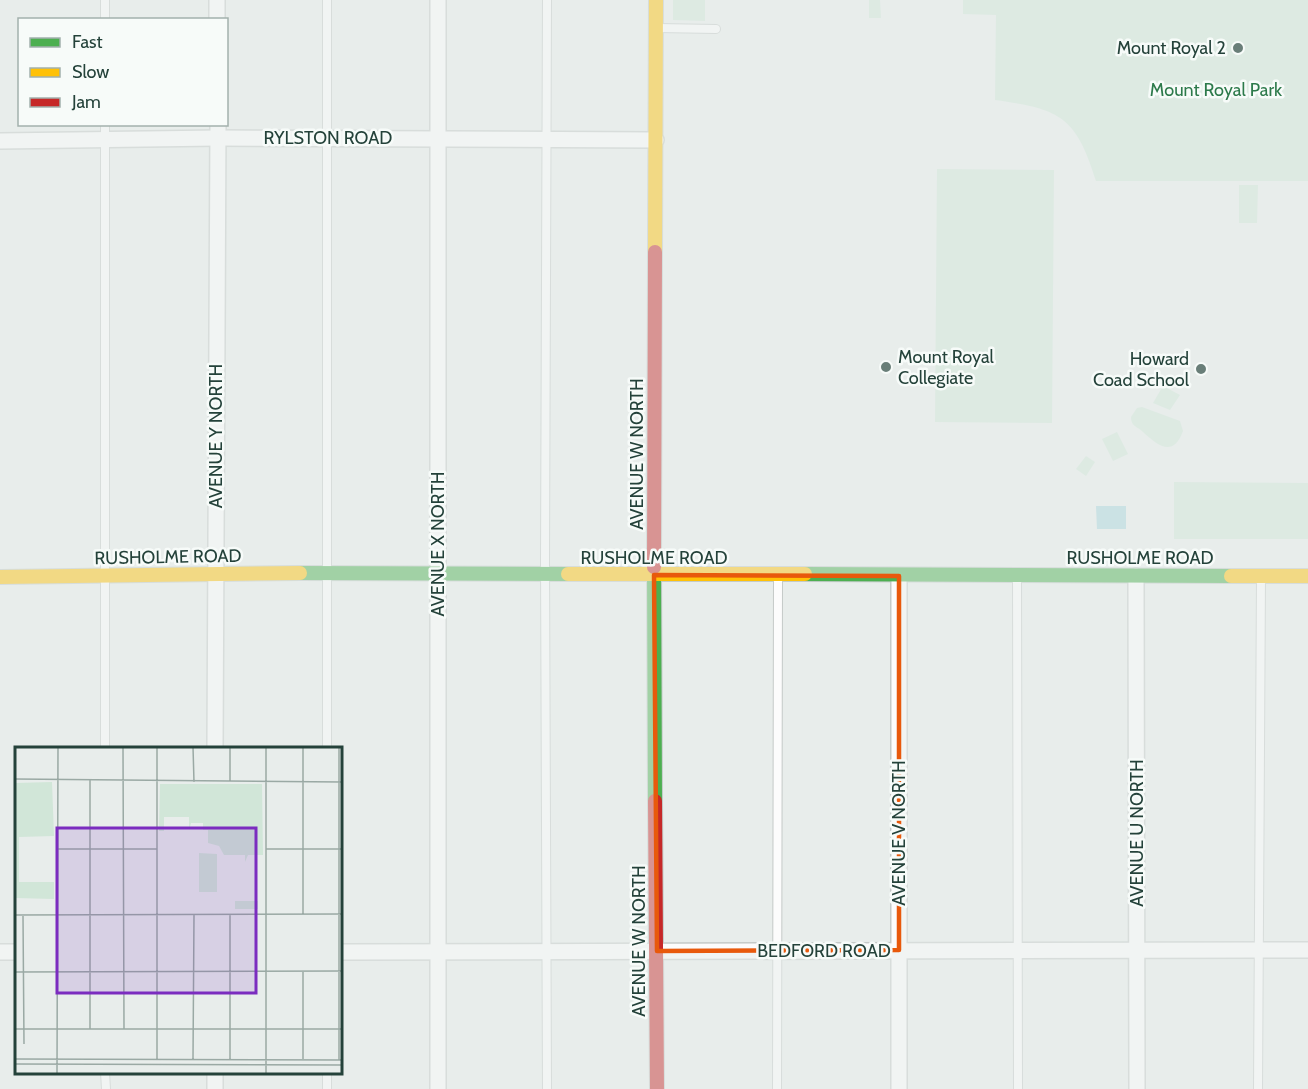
<svg xmlns="http://www.w3.org/2000/svg" width="1308" height="1089" viewBox="0 0 1308 1089" font-family="Cabin,sans-serif">
<style>
.green{fill:#d1e6d8}
.water{fill:#a9d4db}
.lines{fill:none;stroke-linecap:round;stroke-linejoin:round}
.lane-casing{stroke:#c5cac8;stroke-width:10}
.street-casing{stroke:#c5cac8;stroke-width:18}
.fast-casing{stroke:#c3cbc8;stroke-width:16}
.slow-casing{stroke:#c3cbc8;stroke-width:16}
.jam-casing{stroke:#c3cbc8;stroke-width:16}
.lane{stroke:#fcfcfc;stroke-width:8}
.street{stroke:#fcfcfc;stroke-width:15}
.fast{stroke:#4caf50;stroke-width:14}
.slow{stroke:#ffc107;stroke-width:14}
.jam{stroke:#c62828;stroke-width:14}
.marked{fill:none;stroke:#e8590c;stroke-width:4.5;stroke-linejoin:round}
.poi-dot{fill:#697e78;stroke:#f7fbf9;stroke-width:2}
.labels{text-anchor:middle;stroke-width:5;stroke-linejoin:round;paint-order:stroke}
.poi-label{font-size:18px;fill:#24423a;stroke:#f7fbf9;text-anchor:end}
.park-label{font-size:18px;fill:#2d7a4b;stroke:#f7fbf9}
.street-label{font-size:18px;fill:#24423a;stroke:#f7fbf9}
.inset-road{fill:none;stroke:#9aa9a4;stroke-width:1.5}
.view{fill:#7b2cbf;fill-opacity:0.15;stroke:#7b2cbf;stroke-width:3}
.inset-edge{fill:none;stroke:#24423a;stroke-width:3}
</style>
<rect width="100%" height="100%" fill="#e8edeb"/>
<g class="green">
<path d="M 673,0 L 705,0 L 705,21 L 673,20 Z"/>
<path d="M 869,0 L 880,0 L 881,18 L 869,18 Z"/>
<path d="M 963,0 L 1308,0 L 1308,181 L 1096,181 C 1076,116 1060,109 995,100 L 996,15 L 963,14 Z"/>
<path d="M 937,169 L 1054,170 L 1052,423 L 935,422 Z"/>
<path d="M 1239,185 L 1258,185 L 1257,223 L 1239,223 Z"/>
<path d="M 1163,386 L 1180,395 L 1170,410 L 1153,403 Z"/>
<path d="M 1142,407 L 1180,421 L 1183,431 C 1173,458 1158,446 1142,431 C 1136,426 1131,426 1131,417 L 1137,408 Z"/>
<path d="M 1117,432 L 1128,454 L 1113,461 L 1102,439 Z"/>
<path d="M 1086,456 L 1095,462 L 1086,476 L 1076,469 Z"/>
<path d="M 1174,482 L 1308,483 L 1308,539 L 1174,539 Z"/>
</g>
<path class="water" d="M 1096,506 L 1126,506 L 1126,529 L 1097,529 Z"/>
<g class="lines">
<defs>
<g id="lane">
<path d="M 105,20 L 105,0"/>
<path d="M 658,28 L 716,29"/>
<path d="M 105,124 L 105,748"/>
<path d="M 1017,578 L 1018,1089"/>
<path d="M 327,748 L 327,0"/>
<path d="M 105,1072 L 106,1089"/>
<path d="M 327,1072 L 327,1089"/>
<path d="M 547,1089 L 545,562 L 547,0"/>
<path d="M 777,1089 L 778,578"/>
<path d="M 1258,1089 L 1261,578"/>
</g>
<g id="street">
<path d="M 217,0 L 217,20"/>
<path d="M 0,141 L 218,138 L 656,140"/>
<path d="M 1136,576 L 1137,1089"/>
<path d="M 215,748 L 218,124"/>
<path d="M 0,952 L 16,952"/>
<path d="M 340,952 L 1308,950"/>
<path d="M 215,1072 L 215,1089"/>
<path d="M 438,1089 L 438,0"/>
<path d="M 899,1089 L 899,576"/>
</g>
<g id="fast">
<path d="M 654,567 L 655,801"/>
<path d="M 300,573 L 568,574"/>
<path d="M 805,574 L 1231,576"/>
</g>
<g id="slow">
<path d="M 655,252 L 656,0"/>
<path d="M 568,574 L 805,574"/>
<path d="M 1231,576 L 1308,576"/>
<path d="M 0,577 L 300,573"/>
</g>
<g id="jam">
<path d="M 654,567 L 655,252"/>
<path d="M 655,801 L 657,1089"/>
</g>
</defs>
<use href="#lane" class="lane-casing"/>
<use href="#street" class="street-casing"/>
<use href="#fast" class="fast-casing"/>
<use href="#slow" class="slow-casing"/>
<use href="#jam" class="jam-casing"/>
<use href="#lane" class="lane"/>
<use href="#street" class="street"/>
<use href="#fast" class="fast"/>
<use href="#slow" class="slow"/>
<use href="#jam" class="jam"/>
</g>
<path d="M0 0H1308V1089H0ZM 654,575 L 899,576 L 899,950 L 657,951 Z" fill="#e8edeb" fill-opacity=".55" fill-rule="evenodd"/>
<path class="marked" d="M 654,575 L 899,576 L 899,950 L 657,951 Z"/>
<g class="poi-dot">
<circle cx="1238" cy="48" r="6"/>
<circle cx="886" cy="367" r="6"/>
<circle cx="1201" cy="369" r="6"/>
</g>
<g class="labels">
<g class="poi-label">
<text x="1226" y="54">Mount Royal 2</text>
<text x="898" y="363" text-anchor="start">Mount Royal<tspan x="898" dy="21">Collegiate</tspan></text>
<text x="1189" y="365">Howard<tspan x="1189" dy="21">Coad School</tspan></text>
</g>
<g class="park-label">
<text x="1216" y="96">Mount Royal Park</text>
</g>
<g class="street-label">
<text x="328" y="144">RYLSTON ROAD</text>
<text transform="translate(216 436) rotate(-90)" y="6">AVENUE Y NORTH</text>
<text transform="translate(637 454) rotate(-90)" y="6">AVENUE W NORTH</text>
<text transform="translate(438 544) rotate(-90)" y="6">AVENUE X NORTH</text>
<text transform="translate(168 557) rotate(-1)" y="6">RUSHOLME ROAD</text>
<text x="654" y="564">RUSHOLME ROAD</text>
<text x="1140" y="564">RUSHOLME ROAD</text>
<text transform="translate(899 833) rotate(-90)" y="6">AVENUE V NORTH</text>
<text transform="translate(1137 833) rotate(-90)" y="6">AVENUE U NORTH</text>
<text transform="translate(639 941) rotate(-90)" y="6">AVENUE W NORTH</text>
<text x="824" y="957">BEDFORD ROAD</text>
</g>
</g>
<g transform="translate(15 747)">
<rect width="327" height="327" fill="#e8edeb"/>
<path d="M 37,35 L 39,89 L 4,90 L 4,135 L 39,135 L 39,152 L 0,151 L 0,36 ZM 247,37 L 248,108 L 233,108 L 230,115 L 230,108 L 209,108 L 204,99 L 193,96 L 193,83 L 188,83 L 188,76 L 176,76 L 174,83 L 174,70 L 149,70 L 149,84 L 144,84 L 145,37 ZM 184,106 L 202,107 L 202,145 L 184,145 ZM 220,154 L 243,154 L 243,162 L 220,162 Z" fill="#d1e6d8"/>
<path class="inset-road" d="M 108,0 L 109,282M 142,0 L 142,313M 178,0 L 179,35M 215,0 L 215,35M 251,0 L 251,327M 288,0 L 288,168M 324,0 L 324,313M 0,32 L 327,35M 75,32 L 75,282M 42,102 L 142,102M 251,102 L 326,102M 0,168 L 327,167M 215,168 L 215,312M 8,169 L 9,297M 288,224 L 288,312M 0,225 L 327,224M 0,282 L 327,282M 0,312 L 327,313M 178,312 L 179,168M 0,317 L 327,318M 42,327 L 43,0"/>
<path class="view" d="M 42,81 L 241,81 L 241,246 L 42,246 Z"/>
<rect width="327" height="327" class="inset-edge"/>
</g>
<rect x="18" y="18" width="210" height="108" fill="#f7fbf9" stroke="#a3b1ad" stroke-width="1.5"/>
<rect x="30" y="38" width="30" height="9" fill="#4caf50" stroke="#a3b1ad" stroke-width="1.5"/>
<text x="72" y="48" font-size="18" fill="#24423a">Fast</text>
<rect x="30" y="68" width="30" height="9" fill="#ffc107" stroke="#a3b1ad" stroke-width="1.5"/>
<text x="72" y="78" font-size="18" fill="#24423a">Slow</text>
<rect x="30" y="98" width="30" height="9" fill="#c62828" stroke="#a3b1ad" stroke-width="1.5"/>
<text x="72" y="108" font-size="18" fill="#24423a">Jam</text>
</svg>
